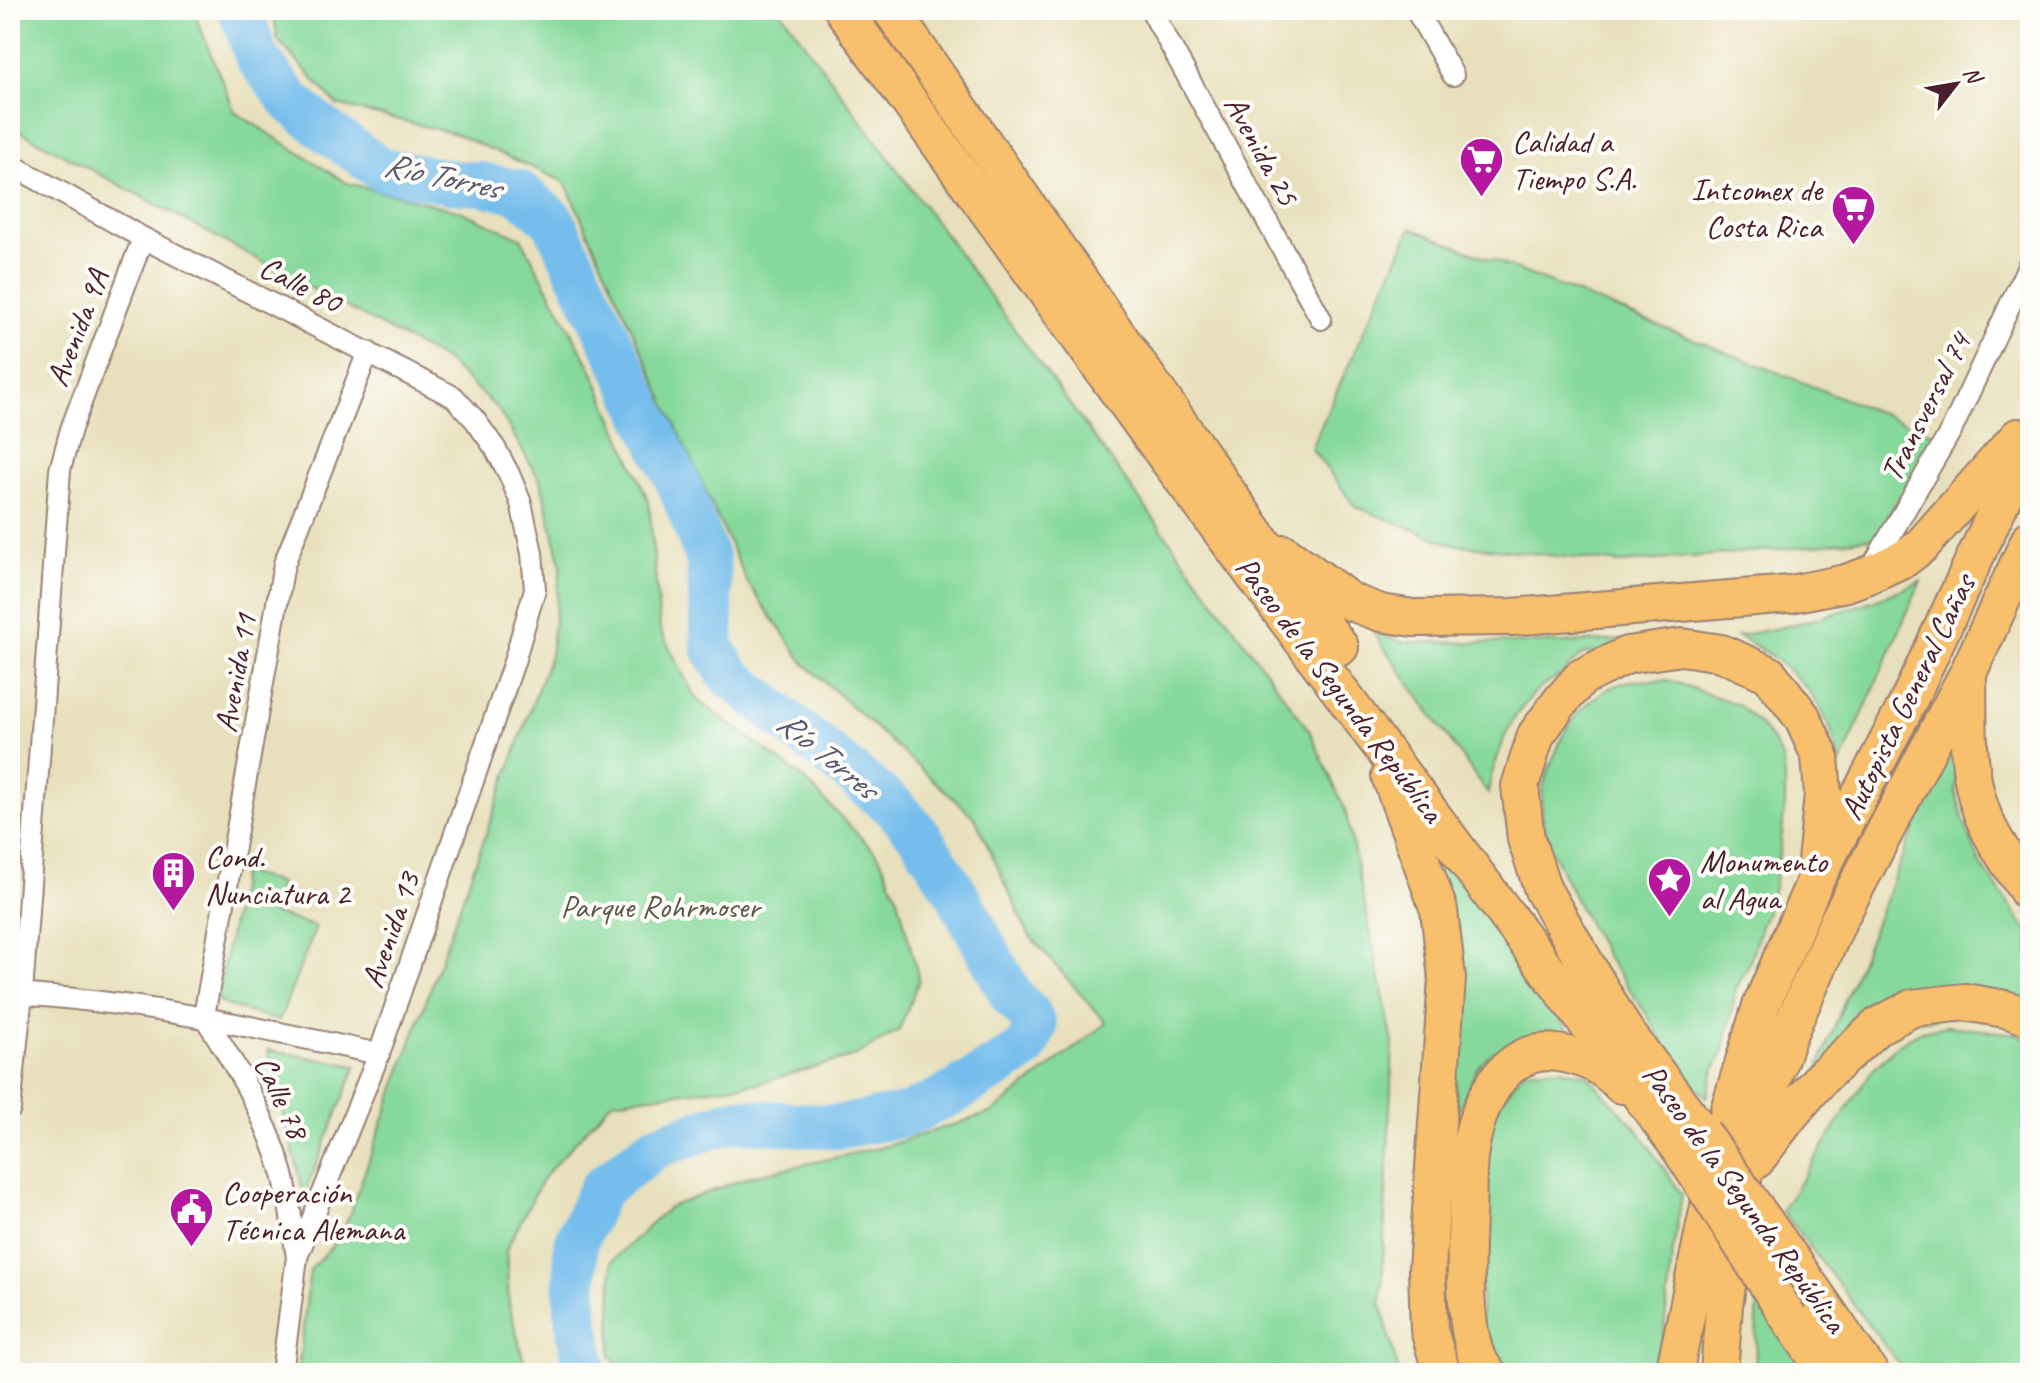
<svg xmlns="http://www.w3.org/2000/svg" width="2040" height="1383" viewBox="0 0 2040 1383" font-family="Caveat,sans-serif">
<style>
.green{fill:#86d99b;stroke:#687c63;stroke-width:2}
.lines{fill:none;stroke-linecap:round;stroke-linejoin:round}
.river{stroke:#74bdec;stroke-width:44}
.street-casing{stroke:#998074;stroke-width:24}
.highway-casing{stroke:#998074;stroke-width:40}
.street{stroke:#fff;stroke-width:20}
.highway{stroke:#f8bf6c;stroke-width:36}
.highway-bridge-casing{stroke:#998074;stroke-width:40;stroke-linecap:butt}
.highway-bridge{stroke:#f8bf6c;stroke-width:36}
.labels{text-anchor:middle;stroke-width:8;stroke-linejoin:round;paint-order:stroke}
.poi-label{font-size:32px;fill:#4a1f2b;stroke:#fdfcf7;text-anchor:start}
.street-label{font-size:32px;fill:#4a1f2b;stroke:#fdfcf7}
.park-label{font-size:32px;fill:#5c574d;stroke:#fdfcf7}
.water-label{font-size:34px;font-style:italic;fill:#59566f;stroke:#fdfcf7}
</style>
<rect width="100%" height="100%" fill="#fdfcf7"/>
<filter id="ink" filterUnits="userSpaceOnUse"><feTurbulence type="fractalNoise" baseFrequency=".0125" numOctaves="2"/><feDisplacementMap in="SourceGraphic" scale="16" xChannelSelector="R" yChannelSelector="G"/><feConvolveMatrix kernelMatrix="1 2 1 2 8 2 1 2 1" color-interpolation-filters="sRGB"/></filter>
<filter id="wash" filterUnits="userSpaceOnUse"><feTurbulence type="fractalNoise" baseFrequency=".006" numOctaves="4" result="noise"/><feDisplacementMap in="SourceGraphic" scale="32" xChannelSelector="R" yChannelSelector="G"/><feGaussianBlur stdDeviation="1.8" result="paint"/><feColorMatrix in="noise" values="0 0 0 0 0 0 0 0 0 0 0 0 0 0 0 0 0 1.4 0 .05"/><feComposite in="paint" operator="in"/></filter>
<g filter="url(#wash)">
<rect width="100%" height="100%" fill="#e8e0bc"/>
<g class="green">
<path d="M 10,10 L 193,10 L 235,112 L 347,183 L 460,211 L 521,238 L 592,370 L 649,502 L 660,629 L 696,699 L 801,776 L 879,856 L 898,898 L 919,980 L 899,1030 L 855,1056 L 759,1083 L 612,1101 L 543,1178 L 506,1250 L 509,1305 L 527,1373 L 298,1373 L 310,1270 L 342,1235 L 550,655 L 561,565 L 541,482 L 498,409 L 445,360 L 10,126 Z"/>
<path d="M 274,10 L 780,10 L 1309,730 L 1345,809 L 1393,1043 L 1381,1304 L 1399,1373 L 624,1373 L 611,1356 L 612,1261 L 669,1207 L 752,1176 L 887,1146 L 993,1112 L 1106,1023 L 1029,935 L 975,818 L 804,663 L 747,582 L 565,182 L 456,134 L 337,105 L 277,39 Z"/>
<path d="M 1411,228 L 1941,437 L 1884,536 L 1795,548 L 1621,563 L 1451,544 L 1356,507 L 1311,448 Z"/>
<path d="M 1921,581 L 1840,765 C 1836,753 1835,739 1830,728 C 1813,686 1777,655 1737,636 C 1801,625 1862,608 1921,581 Z"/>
<path d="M 1373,632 L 1402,642 L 1561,643 L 1665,638 L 1582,655 L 1562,674 L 1536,691 L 1516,715 L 1505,736 L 1491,776 L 1488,794 Z"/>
<path d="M 1669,680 L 1739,705 L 1760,725 L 1773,742 L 1783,760 L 1785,780 L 1785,801 L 1782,834 L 1772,899 L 1761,926 L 1750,962 L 1736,989 L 1724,1051 L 1714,1070 L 1707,1097 L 1679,1071 L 1648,1016 L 1606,956 L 1576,901 L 1547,840 L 1542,814 L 1542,791 L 1548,771 L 1563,735 L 1577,714 L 1592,700 L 1610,688 L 1628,681 Z"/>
<path d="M 1956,731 L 1956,793 L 1964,822 L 1980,863 L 2030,935 L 2030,1007 L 1883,1025 L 1793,1137 L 1829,1040 L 1930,788 Z"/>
<path d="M 1423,824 L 1576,1042 L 1530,1038 L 1491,1053 L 1477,1068 L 1457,1114 L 1456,1087 Z"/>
<path d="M 242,872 L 280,883 L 272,913 L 316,927 L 279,1021 L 223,1004 L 217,998 Z"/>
<path d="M 1947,1026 L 2017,1034 L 2030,1042 L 2030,1373 L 1905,1372 L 1782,1210 L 1871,1072 L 1896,1046 L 1921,1031 Z"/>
<path d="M 268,1050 L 356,1066 L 304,1195 Z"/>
<path d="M 1526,1069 L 1559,1069 L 1586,1074 L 1638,1130 L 1682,1195 L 1672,1257 L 1663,1338 L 1647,1373 L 1500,1373 L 1481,1328 L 1485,1131 L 1500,1101 Z"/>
<path d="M 1758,1292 L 1808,1373 L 1755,1373 Z"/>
</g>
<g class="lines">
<path class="river" d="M 240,10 L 257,58 L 293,104 L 332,135 L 381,169 L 451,182 L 481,184 L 519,192 L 553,220 L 680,487 L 708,560 L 713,648 L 729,675 L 894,807 L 920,836 L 957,894 L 1011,995 L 1029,1014 L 1035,1027 L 1030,1040 L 1023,1051 L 955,1092 L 907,1115 L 838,1127 L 734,1120 L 655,1147 L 600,1189 L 575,1244 L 576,1316 L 586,1373"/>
</g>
</g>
<g filter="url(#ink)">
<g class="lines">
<defs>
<g id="street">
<path d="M 1151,10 L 1321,319"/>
<path d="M 1416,10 L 1453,75"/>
<path d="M 10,164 L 143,238 L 454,397 L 475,420 L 495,448 L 509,474 L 521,503 L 532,553 L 535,589 L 514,662 L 379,1054 L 297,1257 L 282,1373"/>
<path d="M 1870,570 L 1952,429 L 2030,262"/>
<path d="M 10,994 C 135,1000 257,1028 379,1054"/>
<path d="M 10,1109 L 22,994 L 60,470 L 71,429 L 143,238"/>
<path d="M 297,1257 C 292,1229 290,1199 282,1171 C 265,1114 236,1066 204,1016 L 284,564 L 368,352"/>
</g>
<g id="highway">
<path d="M 843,10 L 1146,430 L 1681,1150"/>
<path d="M 891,10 L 1255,532 L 1340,647"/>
<path d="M 1284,553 L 1351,602 L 1381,613 L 1413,618 L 1512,617 L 1790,594 L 1846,583 L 1866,576 L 1905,558 L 1922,545 L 2018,437"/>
<path d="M 1968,675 C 1969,716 1966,759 1977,798 C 1986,833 2011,865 2030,895"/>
<path d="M 1390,776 L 1439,910 L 1447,978 L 1427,1269 L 1429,1330 L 1442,1373"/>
<path d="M 1619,1023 L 1702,1133"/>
<path d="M 1627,1035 L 1543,890 L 1526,839 L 1520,786 L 1536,735 L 1560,702 L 1582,677 L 1627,655 L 1682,647 L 1721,653 L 1769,674 L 1802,717 L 1820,756 L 1823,794 L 1816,861"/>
<path d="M 1756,1160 L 1789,1116 L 1822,1077 L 1878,1026 L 1912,1008 L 1965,1002 L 2005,1009 L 2030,1017"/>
<path d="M 1794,1263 L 1870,1373"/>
<path d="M 1789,1318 L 1827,1373"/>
<path d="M 1487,1373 C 1484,1368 1479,1363 1477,1358 C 1463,1322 1465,1257 1467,1218 C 1468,1198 1467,1177 1469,1157 C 1475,1111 1500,1045 1557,1053 C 1583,1056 1604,1066 1621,1085"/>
<path d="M 1676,1373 L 1677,1360 L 1729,1110 L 1761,1006 L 1814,883 L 1907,704 L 2030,439"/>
<path d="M 1719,1373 L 1724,1306 L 1743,1178 L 1756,1127 L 1788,1035 L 1838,921 L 1968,673 L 2030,539"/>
</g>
</defs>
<use href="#street" class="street-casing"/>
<use href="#highway" class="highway-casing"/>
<use href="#street" class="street"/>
<use href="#highway" class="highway"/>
<defs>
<g id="highway-bridge">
<path d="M 1702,1133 L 1794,1263"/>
<path d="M 1681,1150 L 1789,1318"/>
</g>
</defs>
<use href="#highway-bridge" class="highway-bridge-casing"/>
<use href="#highway-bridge" class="highway-bridge"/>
</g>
</g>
<defs>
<symbol id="supermarket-pin" viewBox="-11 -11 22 30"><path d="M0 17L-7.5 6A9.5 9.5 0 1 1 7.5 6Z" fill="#b5179e" stroke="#fdfcf7"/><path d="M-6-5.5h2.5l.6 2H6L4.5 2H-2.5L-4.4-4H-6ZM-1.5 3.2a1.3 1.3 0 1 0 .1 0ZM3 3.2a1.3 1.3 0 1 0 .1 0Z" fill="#fff"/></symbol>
<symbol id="building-pin" viewBox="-11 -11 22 30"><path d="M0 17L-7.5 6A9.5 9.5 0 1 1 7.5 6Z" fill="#b5179e" stroke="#fdfcf7"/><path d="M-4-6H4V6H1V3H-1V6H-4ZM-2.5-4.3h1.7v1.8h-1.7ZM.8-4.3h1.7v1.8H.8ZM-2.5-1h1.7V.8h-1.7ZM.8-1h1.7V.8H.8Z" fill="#fff"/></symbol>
<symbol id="sight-pin" viewBox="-11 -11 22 30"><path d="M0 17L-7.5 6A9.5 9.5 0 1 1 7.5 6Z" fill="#b5179e" stroke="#fdfcf7"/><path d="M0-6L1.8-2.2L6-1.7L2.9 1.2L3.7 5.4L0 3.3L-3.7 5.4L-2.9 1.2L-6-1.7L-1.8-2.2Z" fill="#fff"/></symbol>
<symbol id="civic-pin" viewBox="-11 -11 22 30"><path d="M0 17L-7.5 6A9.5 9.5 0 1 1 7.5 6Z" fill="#b5179e" stroke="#fdfcf7"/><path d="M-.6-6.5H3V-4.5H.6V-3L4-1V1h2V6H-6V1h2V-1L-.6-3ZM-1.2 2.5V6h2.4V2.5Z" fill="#fff"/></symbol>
</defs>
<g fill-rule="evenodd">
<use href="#supermarket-pin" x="1456" y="134" width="51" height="69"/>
<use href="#supermarket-pin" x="1828" y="182" width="51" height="69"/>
<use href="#building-pin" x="148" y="848" width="51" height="69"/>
<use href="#sight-pin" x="1644" y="854" width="51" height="69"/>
<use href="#civic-pin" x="166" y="1184" width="51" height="69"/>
</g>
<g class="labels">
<g class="poi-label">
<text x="1512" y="152">Calidad a<tspan x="1512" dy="37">Tiempo S.A.</tspan></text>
<text x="1822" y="200" text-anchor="end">Intcomex de<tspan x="1822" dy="37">Costa Rica</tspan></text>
<text x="205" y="867">Cond.<tspan x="205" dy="37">Nunciatura 2</tspan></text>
<text x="1700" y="872">Monumento<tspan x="1700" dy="37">al Agua</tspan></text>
<text x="222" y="1203">Cooperación<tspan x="222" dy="37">Técnica Alemana</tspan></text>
</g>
<g class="street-label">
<text transform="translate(1262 150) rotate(61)" y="11">Avenida 25</text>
<text transform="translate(301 284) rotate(27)" y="11">Calle 80</text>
<text transform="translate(77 328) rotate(-69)" y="11">Avenida 9A</text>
<text transform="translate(1925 407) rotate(-63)" y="11">Transversal 74</text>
<text transform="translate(235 673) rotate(-80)" y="11">Avenida 11</text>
<text transform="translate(1340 689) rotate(53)" y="11">Paseo de la Segunda República</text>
<text transform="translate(1907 697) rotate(-64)" y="11">Autopista General Cañas</text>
<text transform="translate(390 930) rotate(-71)" y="11">Avenida 13</text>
<text transform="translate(282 1097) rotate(65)" y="11">Calle 78</text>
<text transform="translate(1745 1198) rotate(54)" y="11">Paseo de la Segunda República</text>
</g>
<g class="park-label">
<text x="660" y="917">Parque Rohrmoser</text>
</g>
<g class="water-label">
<text transform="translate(442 175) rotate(12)" y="12">Río Torres</text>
<text transform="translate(828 754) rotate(39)" y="12">Río Torres</text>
</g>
</g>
<rect width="2040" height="1383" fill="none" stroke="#fdfcf7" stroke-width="40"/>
<g transform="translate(1956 84) rotate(59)" stroke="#fdfcf7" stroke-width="6" paint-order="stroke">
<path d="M0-6L14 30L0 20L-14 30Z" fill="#4a1f2b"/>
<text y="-12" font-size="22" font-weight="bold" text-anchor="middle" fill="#4a1f2b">N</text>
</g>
</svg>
